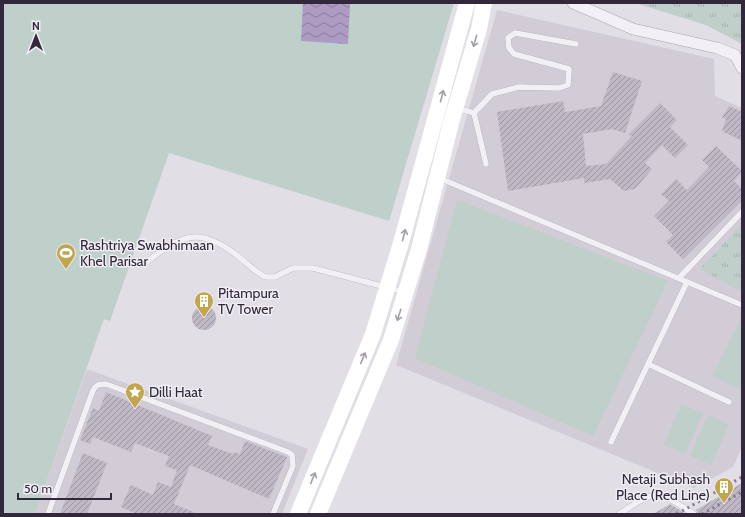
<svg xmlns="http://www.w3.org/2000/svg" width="745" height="517" viewBox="0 0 745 517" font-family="Cabin,sans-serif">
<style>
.built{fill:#d2ccd7}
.park{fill:url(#park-tufts)}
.garden{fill:#bfcfca}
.water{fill:url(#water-waves)}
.building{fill:url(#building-hatch)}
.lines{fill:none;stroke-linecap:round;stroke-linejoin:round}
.lane-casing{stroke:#aaa4af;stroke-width:6}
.street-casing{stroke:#aaa4af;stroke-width:12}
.lane{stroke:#f3f0f5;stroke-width:5.5}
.street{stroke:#f3f0f5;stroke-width:11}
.secondary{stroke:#fff;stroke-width:16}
.rail{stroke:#84798e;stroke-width:3;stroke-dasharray:2 4;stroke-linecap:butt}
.oneway{stroke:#a39ea7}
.labels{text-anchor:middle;stroke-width:3;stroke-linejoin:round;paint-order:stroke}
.poi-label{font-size:14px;fill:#33283b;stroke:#f0edf4;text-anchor:start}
</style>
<defs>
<pattern id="park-tufts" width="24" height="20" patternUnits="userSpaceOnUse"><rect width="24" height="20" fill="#bfcfca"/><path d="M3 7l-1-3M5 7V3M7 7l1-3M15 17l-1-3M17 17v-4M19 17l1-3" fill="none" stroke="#a5b2ae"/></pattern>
<pattern id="water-waves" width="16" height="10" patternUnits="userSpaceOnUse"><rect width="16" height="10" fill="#ad9bc3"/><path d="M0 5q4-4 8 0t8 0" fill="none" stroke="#8d7ea0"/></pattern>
<pattern id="building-hatch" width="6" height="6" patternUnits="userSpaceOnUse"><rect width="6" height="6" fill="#bfb8c5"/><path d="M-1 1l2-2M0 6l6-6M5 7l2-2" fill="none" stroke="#9c96a1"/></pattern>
</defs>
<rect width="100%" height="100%" fill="#e2dee6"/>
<g class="built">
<path d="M 497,10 L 714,59 L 715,96 L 742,108 L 742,447 L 733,467 L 694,488 L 396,365 Z"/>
<path d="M 87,369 L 308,449 L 282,514 L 35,514 Z"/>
</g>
<g class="park">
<path d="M 635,3 L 742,3 L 742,44 L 706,25 Z"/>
<path d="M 742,224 L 742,292 L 700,269 Z"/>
</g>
<g class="garden">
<path d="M 3,3 L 454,3 L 389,221 L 169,153 L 110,321 L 104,319 L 35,514 L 3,514 Z"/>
<path d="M 457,200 L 668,281 L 593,436 L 415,358 Z"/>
<path d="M 741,318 L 742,319 L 742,390 L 713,376 Z"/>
<path d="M 681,404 L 703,413 L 685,454 L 664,445 Z"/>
<path d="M 708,415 L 729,424 L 711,465 L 690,456 Z"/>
</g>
<path class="water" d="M 303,3 L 350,3 L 348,44 L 301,41 Z"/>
<g class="building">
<path d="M 613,72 L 642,81 L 625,133 L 612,129 L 583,134 L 586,166 L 606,164 L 632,136 L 628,135 L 660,103 L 677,120 L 670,127 L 688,145 L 675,158 L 662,145 L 645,163 L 652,169 L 635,189 L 624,191 L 610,179 L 584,183 L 584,178 L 508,191 L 497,112 L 563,101 L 565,112 L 601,106 Z"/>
<path d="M 729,106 L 742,112 L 742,141 L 722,131 L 726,119 L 722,117 Z"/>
<path d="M 716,146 L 742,171 L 734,181 L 742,189 L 742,200 L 683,259 L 666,242 L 673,235 L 654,216 L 669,201 L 661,194 L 676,179 L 687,190 L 709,167 L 702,160 Z"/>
<circle cx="204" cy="318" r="12"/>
<path d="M 106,392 L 212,436 L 208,445 L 233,454 L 234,452 L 240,454 L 245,441 L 287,457 L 269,499 L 190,465 L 174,504 L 198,514 L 137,514 L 121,507 L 131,485 L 153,495 L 158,482 L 171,487 L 177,470 L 165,466 L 169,456 L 135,443 L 131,452 L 93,437 L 90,444 L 80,440 L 93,408 L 99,411 Z"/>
<path d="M 83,453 L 107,463 L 87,514 L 60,514 Z"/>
<path d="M 742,483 L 742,514 L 698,514 L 696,510 Z"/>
<path d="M 670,504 L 686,514 L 653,514 Z"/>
</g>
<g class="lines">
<defs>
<g id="lane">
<path d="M 456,108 L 474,113 L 486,164"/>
<path d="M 474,113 L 492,94 L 519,87 L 559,88 L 568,85 L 569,69 L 514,54 L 509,48 L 508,38 L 515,33 L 576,44"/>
<path d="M 439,178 L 742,305"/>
<path d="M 148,261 C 183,233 201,227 239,257 C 248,264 256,273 266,277 L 275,277 L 293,268 L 313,268 L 404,292"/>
<path d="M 679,278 L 742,212"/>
<path d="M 648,364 L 729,402"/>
<path d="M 611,442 L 687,282"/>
<path d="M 48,514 L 92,393 C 95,385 98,384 106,384 L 288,452 L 292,455 L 293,466 L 273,514"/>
<path d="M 619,514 C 658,489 655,489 694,514"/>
</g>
<path id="street" d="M 573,3 L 633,29 L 717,48 L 735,55 L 742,68"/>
</defs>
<use href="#lane" class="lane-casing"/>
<use href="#street" class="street-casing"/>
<use href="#lane" class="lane"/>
<use href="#street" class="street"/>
<g class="secondary">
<path d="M 298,514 L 373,334 L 401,243 L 467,3"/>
<path d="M 318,514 L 391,340 L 419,249 L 452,119 L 479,29 L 484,3"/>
</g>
<g class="rail">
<path d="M 677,514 L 742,477"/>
<path d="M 702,514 L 742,492"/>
</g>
</g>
<defs><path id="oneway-shaft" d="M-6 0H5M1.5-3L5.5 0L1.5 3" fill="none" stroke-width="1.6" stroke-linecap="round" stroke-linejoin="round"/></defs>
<g class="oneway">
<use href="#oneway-shaft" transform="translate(475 41) rotate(106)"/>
<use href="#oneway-shaft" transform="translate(442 96) rotate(-75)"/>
<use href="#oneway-shaft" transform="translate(404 235) rotate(-75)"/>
<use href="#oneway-shaft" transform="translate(399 315) rotate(108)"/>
<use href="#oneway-shaft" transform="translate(363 358) rotate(-68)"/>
<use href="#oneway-shaft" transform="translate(313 478) rotate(-67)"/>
</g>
<defs>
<symbol id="stadium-pin" viewBox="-11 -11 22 30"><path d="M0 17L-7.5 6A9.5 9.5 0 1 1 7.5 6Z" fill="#c1a64d" stroke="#f0edf4"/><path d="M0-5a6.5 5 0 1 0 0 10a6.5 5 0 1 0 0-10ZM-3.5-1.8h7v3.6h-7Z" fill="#fff"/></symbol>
<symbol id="building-pin" viewBox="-11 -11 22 30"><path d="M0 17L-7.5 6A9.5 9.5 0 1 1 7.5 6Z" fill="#c1a64d" stroke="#f0edf4"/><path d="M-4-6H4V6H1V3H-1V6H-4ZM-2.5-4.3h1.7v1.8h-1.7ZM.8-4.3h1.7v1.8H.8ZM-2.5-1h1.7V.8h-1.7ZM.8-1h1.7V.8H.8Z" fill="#fff"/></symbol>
<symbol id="sight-pin" viewBox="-11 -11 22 30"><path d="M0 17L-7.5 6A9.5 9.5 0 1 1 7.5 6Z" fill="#c1a64d" stroke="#f0edf4"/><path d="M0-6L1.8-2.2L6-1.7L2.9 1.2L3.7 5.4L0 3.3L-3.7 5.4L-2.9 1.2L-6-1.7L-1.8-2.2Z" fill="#fff"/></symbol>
</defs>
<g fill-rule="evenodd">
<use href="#stadium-pin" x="55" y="242" width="22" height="30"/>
<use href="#building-pin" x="193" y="290" width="22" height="30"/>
<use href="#sight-pin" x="124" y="381" width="22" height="30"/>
<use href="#building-pin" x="713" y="476" width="22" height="30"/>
</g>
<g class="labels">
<g class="poi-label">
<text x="80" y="250">Rashtriya Swabhimaan<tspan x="80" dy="16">Khel Parisar</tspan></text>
<text x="218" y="298">Pitampura<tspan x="218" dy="16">TV Tower</tspan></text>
<text x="149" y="397">Dilli Haat</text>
<text x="710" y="484" text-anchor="end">Netaji Subhash<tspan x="710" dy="16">Place (Red Line)</tspan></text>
</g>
</g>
<rect width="745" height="517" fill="none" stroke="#33283b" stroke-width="8"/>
<g transform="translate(36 36)" stroke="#f0edf4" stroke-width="3" paint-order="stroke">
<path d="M0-3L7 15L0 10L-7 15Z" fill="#33283b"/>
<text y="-6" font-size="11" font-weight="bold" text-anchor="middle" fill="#33283b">N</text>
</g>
<path d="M18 493v6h93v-6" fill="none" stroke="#33283b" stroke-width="2"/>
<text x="24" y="493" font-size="12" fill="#33283b" stroke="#f0edf4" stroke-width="3" paint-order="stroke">50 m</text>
</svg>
